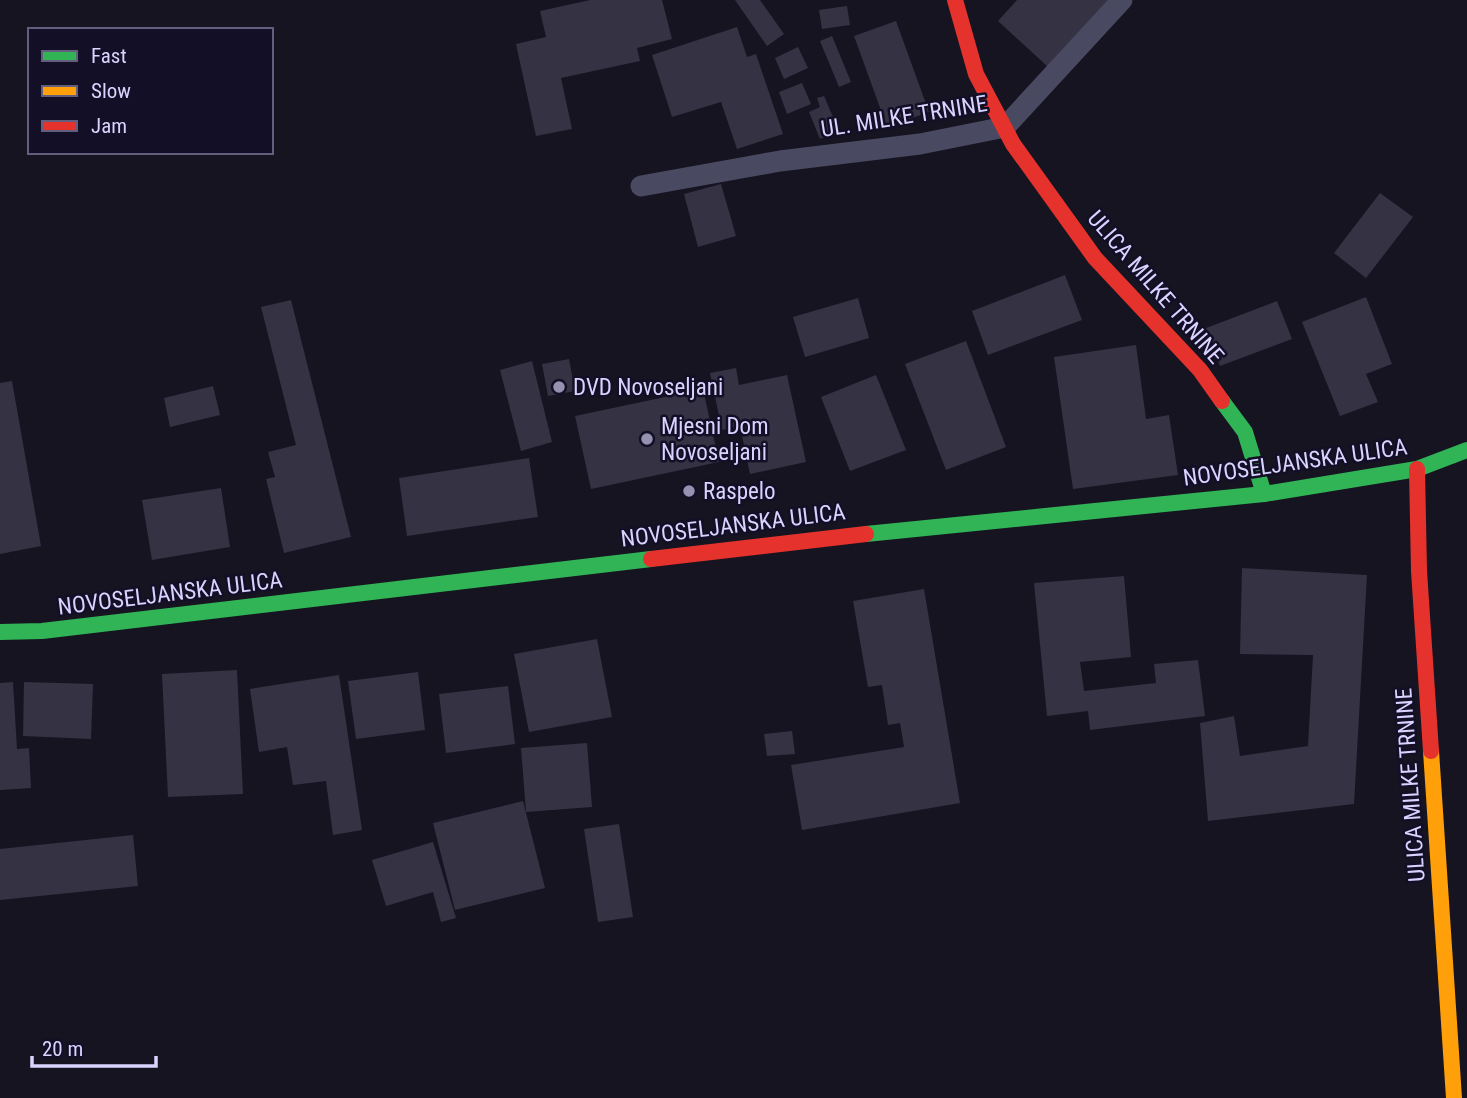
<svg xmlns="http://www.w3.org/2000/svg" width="1467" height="1098" viewBox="0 0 1467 1098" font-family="'Roboto Condensed',sans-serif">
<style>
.building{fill:#343243}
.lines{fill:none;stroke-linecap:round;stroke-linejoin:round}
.lane{stroke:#4a4962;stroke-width:21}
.fast{stroke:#30b455;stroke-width:16}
.slow{stroke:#ff9f0a;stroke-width:16}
.jam{stroke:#e5322d;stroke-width:16}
.poi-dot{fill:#9591b1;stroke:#130f26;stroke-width:2.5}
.labels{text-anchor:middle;stroke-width:5;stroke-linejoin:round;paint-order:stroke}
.street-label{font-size:23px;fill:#d9d4ff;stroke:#130f26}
.poi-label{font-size:23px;fill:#d9d4ff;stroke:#130f26;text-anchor:start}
</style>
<rect width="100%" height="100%" fill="#161421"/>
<g class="building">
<path d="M 590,0 L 662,0 L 672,39 L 637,48 L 640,61 L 561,78 L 572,129 L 536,136 L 516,44 L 546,37 L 540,11 Z"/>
<path d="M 735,0 L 760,0 L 784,34 L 767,46 Z"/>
<path d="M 1017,0 L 1109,0 L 1048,67 L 998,21 Z"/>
<path d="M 847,6 L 850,25 L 822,29 L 819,10 Z"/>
<path d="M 896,21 L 929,112 L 887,127 L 854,36 Z"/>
<path d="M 737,27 L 747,57 L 756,54 L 783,134 L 737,149 L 721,102 L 672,117 L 652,55 Z"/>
<path d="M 832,36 L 851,82 L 839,87 L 820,41 Z"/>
<path d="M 798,47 L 808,68 L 784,79 L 775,58 Z"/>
<path d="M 802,83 L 811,104 L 787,114 L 779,92 Z"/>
<path d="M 824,96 L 839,131 L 820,139 L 809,112 L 820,107 L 817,98 Z"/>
<path d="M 721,184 L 736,236 L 698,247 L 684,194 Z"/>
<path d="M 1380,193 L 1413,217 L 1366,278 L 1334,253 Z"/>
<path d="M 1065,275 L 1082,320 L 988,355 L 972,311 Z"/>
<path d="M 1366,297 L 1392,364 L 1366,374 L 1378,402 L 1340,416 L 1302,322 Z"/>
<path d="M 858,298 L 869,338 L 805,357 L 793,317 Z"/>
<path d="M 291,300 L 351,537 L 284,553 L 266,479 L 275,477 L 268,452 L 296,445 L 261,307 Z"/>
<path d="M 1277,301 L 1292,339 L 1220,366 L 1206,328 Z"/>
<path d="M 966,341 L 1006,447 L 946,470 L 905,364 Z"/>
<path d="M 1136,345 L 1146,419 L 1169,415 L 1178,475 L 1073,489 L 1054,357 Z"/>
<path d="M 569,359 L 575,391 L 548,396 L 542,364 Z"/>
<path d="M 532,361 L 552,442 L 521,451 L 500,370 Z"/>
<path d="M 736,368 L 739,385 L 787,375 L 806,462 L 750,474 L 740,426 L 722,430 L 710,373 Z"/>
<path d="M 876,375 L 906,450 L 850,471 L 821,397 Z"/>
<path d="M 12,381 L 41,546 L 0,554 L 0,383 Z"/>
<path d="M 213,386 L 220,415 L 170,427 L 164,398 Z"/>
<path d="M 703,389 L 719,462 L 591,489 L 575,416 Z"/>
<path d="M 529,458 L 538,517 L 407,536 L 399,478 Z"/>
<path d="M 221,488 L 230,547 L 152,560 L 142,500 Z"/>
<path d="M 1242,568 L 1367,575 L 1354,804 L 1208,821 L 1200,723 L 1234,716 L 1240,756 L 1308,746 L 1313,655 L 1240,654 Z"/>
<path d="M 1124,576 L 1131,657 L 1080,662 L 1084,691 L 1156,683 L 1154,664 L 1198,660 L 1205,716 L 1090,730 L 1088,711 L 1047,716 L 1034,583 Z"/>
<path d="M 924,589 L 960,803 L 802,830 L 791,765 L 904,747 L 900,723 L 888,725 L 882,685 L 868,687 L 853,601 Z"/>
<path d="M 597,639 L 612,717 L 529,732 L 514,654 Z"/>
<path d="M 237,670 L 243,794 L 168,797 L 162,674 Z"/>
<path d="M 418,672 L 425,730 L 356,739 L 348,681 Z"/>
<path d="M 339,675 L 362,830 L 333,835 L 326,781 L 293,785 L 287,747 L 259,752 L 250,689 Z"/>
<path d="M 13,682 L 17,749 L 29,748 L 31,788 L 0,790 L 0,683 Z"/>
<path d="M 24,682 L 93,684 L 91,739 L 23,736 Z"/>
<path d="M 508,686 L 515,744 L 446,753 L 439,694 Z"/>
<path d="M 792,731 L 795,754 L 767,756 L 764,734 Z"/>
<path d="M 587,743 L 592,807 L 526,812 L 521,748 Z"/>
<path d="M 523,801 L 545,888 L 455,910 L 433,823 Z"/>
<path d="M 619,824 L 633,917 L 598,922 L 584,829 Z"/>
<path d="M 133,835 L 138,886 L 0,900 L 0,849 Z"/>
<path d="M 433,842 L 456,918 L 441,922 L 433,892 L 386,906 L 372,860 Z"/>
</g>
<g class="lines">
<path class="lane" d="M 641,186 L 780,161 L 920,144 L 1005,127 L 1122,0"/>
<g class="fast">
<path d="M 1222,401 L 1245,432 L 1264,494"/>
<path d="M 866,534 L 1264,494 L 1417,469 L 1467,450"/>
<path d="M 0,632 L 42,631 L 651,559"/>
</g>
<path class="slow" d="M 1431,751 L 1454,1098"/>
<g class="jam">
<path d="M 955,0 L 976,74 L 1013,144 L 1095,258 L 1200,370 L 1222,401"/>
<path d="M 1417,469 L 1419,571 L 1431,751"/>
<path d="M 651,559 L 866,534"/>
</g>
</g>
<g class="poi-dot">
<circle cx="559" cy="387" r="7"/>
<circle cx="647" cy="439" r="7"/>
<circle cx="689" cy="491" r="7"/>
</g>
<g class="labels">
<g class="street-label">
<text transform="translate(904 116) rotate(-9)" y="8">UL. MILKE TRNINE</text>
<text transform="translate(1156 287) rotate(49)" y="8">ULICA MILKE TRNINE</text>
<text transform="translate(1295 462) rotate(-8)" y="8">NOVOSELJANSKA ULICA</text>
<text transform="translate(733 525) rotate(-7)" y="8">NOVOSELJANSKA ULICA</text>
<text transform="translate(170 593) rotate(-7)" y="8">NOVOSELJANSKA ULICA</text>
<text transform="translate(1410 785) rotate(-94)" y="8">ULICA MILKE TRNINE</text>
</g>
<g class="poi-label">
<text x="573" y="395">DVD Novoseljani</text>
<text x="661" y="434">Mjesni Dom<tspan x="661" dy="26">Novoseljani</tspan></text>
<text x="703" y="499">Raspelo</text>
</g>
</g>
<rect x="28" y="28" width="245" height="126" fill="#130f26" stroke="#625e7d" stroke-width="2"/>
<rect x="42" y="51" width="35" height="10" fill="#30b455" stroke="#625e7d" stroke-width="2"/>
<text x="91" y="63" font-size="21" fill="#d9d4ff">Fast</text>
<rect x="42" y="86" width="35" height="10" fill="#ff9f0a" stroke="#625e7d" stroke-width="2"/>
<text x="91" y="98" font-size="21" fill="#d9d4ff">Slow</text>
<rect x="42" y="121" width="35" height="10" fill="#e5322d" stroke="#625e7d" stroke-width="2"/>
<text x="91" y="133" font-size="21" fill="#d9d4ff">Jam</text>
<path d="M32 1056v10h124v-10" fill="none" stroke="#d9d4ff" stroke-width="3.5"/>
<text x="42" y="1056" font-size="21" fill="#d9d4ff" stroke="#130f26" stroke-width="5" paint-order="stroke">20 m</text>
</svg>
